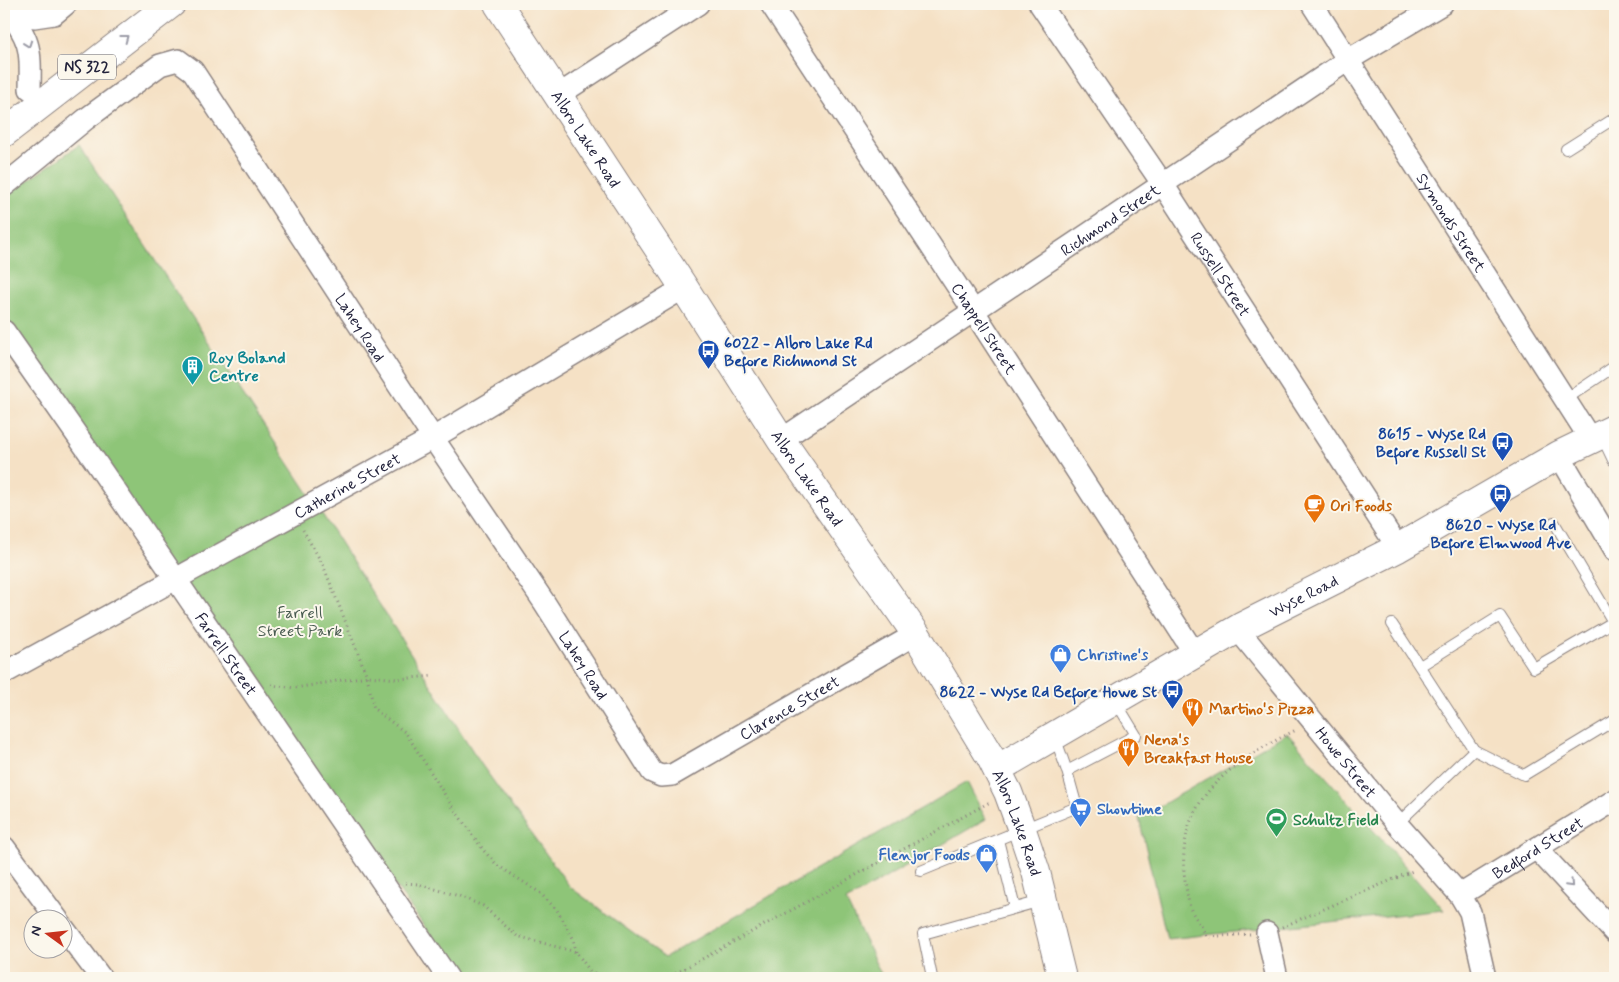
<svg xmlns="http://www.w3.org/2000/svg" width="1619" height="982" viewBox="0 0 1619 982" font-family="Mynerve,sans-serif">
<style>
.green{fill:#8ec578;stroke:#58745a}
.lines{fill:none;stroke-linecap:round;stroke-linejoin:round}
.service-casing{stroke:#8c8280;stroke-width:12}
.minor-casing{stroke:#8c8280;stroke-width:24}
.secondary-casing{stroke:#8c8280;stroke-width:30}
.primary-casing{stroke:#8c8280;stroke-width:30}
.path{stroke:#8c8280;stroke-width:3;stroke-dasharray:1 4;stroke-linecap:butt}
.service{stroke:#fff;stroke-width:10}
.minor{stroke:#fff;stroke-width:21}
.secondary{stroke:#fff;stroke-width:28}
.primary{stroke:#fff;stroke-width:28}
.oneway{stroke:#9c9ca7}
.labels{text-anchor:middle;stroke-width:4;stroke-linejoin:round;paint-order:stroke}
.shield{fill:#fbf7ec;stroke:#636270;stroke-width:1}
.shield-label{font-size:15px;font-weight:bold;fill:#22223b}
.street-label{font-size:16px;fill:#22223b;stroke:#fbf7ec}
.transit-label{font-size:16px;font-weight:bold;fill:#164399;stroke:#fbf7ec;text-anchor:end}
.culture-label{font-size:16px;font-weight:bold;fill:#0d838f;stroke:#fbf7ec;text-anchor:start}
.food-label{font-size:16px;font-weight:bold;fill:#c56008;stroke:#fbf7ec;text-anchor:start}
.park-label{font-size:16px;fill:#485b50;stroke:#fbf7ec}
.shop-label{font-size:16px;font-weight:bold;fill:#366cbe;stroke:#fbf7ec;text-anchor:start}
.leisure-label{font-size:16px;font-weight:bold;fill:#27864d;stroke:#fbf7ec;text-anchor:start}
</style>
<rect width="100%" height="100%" fill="#fbf7ec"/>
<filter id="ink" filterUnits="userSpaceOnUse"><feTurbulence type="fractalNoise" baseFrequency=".02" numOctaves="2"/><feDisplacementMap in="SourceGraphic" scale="10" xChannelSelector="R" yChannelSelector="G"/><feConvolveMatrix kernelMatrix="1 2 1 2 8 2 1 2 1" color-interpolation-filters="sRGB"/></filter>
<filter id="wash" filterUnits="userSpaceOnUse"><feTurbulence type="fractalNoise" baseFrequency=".0096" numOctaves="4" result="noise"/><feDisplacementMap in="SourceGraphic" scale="20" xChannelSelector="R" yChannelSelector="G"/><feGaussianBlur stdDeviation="1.12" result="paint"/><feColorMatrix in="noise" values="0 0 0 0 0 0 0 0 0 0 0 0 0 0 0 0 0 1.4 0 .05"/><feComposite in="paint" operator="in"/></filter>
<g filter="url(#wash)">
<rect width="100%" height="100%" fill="#f5e1c5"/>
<g class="green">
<path d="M 79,145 L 324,517 L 481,764 L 570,887 L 665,957 L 967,782 L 986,819 L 846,901 L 883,978 L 461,978 L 186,592 L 4,323 L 4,197 Z"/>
<path d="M 1287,733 L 1444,910 L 1167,939 L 1139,818 Z"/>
</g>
</g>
<g filter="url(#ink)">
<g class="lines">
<defs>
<g id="service">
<path d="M 1566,149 L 1615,118"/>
<path d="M 1566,399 L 1615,366"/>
<path d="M 1602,437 L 1613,460 L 1615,459"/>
<path d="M 1392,624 L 1474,750 L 1397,824"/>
<path d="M 1420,666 L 1500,616 L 1534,668 L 1613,622 L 1554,522"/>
<path d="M 1474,750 L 1524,775 L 1615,720"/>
<path d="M 1067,771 L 1136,735 L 1116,702"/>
<path d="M 998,840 L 1015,908"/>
<path d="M 921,871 L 1077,807 L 1067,771 L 1055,737"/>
<path d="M 932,977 L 923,934 L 1041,901"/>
</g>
<g id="minor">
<path d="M 18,4 L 34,17 L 54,14 L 66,4"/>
<path id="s1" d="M 771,4 L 973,310 L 1195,654"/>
<path id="s2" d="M 1040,4 L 1162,183 L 1398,548"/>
<path id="s3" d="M 1312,4 L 1591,440"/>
<path d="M 4,5 C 30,41 31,44 30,89"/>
<path d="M 557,96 L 698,4"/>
<path id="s4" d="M 4,186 L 86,119 L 160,65 L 178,60 L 193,71 L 433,438 L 544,602 L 652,772 L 661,776 L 672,775 L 916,634"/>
<path id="s5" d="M 4,331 L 95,461 L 448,978"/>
<path id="s6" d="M 781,440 L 1348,60 L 1442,4"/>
<path d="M 1559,455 L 1615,550"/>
<path id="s7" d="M 1241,627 L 1244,637 L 1397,824 L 1460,895 L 1470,912 L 1485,978"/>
<path id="s8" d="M 4,673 L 433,438 L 672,295 L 683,286"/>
<path d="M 4,847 L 58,920"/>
<path d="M 1537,849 L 1615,933"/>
<path id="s9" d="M 1460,895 L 1615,800"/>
<path d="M 62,926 L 101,978"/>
<path d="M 1267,933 L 1277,978"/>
</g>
<g id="secondary">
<path id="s10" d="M 498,4 L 683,286 L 781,440 L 916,634 L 991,758 L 1008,792 L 1022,830 L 1036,872 L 1062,978"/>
<path id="s11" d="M 997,769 L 1241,627 L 1398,548 L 1559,455 L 1615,428"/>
</g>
<path id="primary" d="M 4,133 L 171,4"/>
</defs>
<use href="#service" class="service-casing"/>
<use href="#minor" class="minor-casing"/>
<use href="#secondary" class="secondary-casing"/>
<use href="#primary" class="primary-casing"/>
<g class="path">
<path d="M 303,530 L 323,565 L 367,676 L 374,709 L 406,733 L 452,806 L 484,851 L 497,865 L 539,892 L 557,910 L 573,938 L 576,952"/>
<path d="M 271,685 L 295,688 L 367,676 L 398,679 L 433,676"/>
<path d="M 406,883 L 418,884 L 459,896 L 483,906 L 517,936 L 576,952 L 590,971 L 605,978"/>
<path d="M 1282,927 L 1415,870"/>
<path d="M 1250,934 L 1206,937 C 1203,926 1196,920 1191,910 C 1189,905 1188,898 1187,892 C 1169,804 1226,765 1296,730"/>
<path d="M 667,978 L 990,802"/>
</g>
<use href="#service" class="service"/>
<use href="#minor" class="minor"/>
<use href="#secondary" class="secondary"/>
<use href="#primary" class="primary"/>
</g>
<defs><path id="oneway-chevron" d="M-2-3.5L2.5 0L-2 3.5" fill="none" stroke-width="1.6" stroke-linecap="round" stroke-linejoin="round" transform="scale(1.25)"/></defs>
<g class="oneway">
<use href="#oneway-chevron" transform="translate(125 38) rotate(-37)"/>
<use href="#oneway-chevron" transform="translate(28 44) rotate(70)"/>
<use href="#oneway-chevron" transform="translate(1570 884) rotate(47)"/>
</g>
</g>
<defs>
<symbol id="bus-pin" viewBox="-11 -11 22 30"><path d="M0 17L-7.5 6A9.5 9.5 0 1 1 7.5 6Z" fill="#1a4fb4" stroke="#fbf7ec"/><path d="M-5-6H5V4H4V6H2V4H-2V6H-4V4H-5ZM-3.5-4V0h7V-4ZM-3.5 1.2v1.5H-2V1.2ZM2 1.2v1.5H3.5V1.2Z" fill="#fff"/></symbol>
<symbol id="building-pin" viewBox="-11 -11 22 30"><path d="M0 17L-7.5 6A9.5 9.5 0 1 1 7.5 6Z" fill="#0f9aa8" stroke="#fbf7ec"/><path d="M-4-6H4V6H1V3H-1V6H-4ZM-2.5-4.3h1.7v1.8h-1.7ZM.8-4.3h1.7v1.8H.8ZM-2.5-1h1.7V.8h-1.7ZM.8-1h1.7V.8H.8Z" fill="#fff"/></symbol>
<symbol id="cafe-pin" viewBox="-11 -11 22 30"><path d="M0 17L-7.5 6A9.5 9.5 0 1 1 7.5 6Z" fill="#e8710a" stroke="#fbf7ec"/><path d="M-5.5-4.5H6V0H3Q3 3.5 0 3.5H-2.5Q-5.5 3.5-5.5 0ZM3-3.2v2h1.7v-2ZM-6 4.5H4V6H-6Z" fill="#fff"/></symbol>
<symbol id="shop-pin" viewBox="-11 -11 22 30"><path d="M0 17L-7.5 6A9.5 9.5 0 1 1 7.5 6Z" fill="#3f7fe0" stroke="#fbf7ec"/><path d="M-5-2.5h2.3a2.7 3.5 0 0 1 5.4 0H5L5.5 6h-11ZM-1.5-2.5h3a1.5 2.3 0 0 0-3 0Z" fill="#fff"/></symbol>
<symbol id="restaurant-pin" viewBox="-11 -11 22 30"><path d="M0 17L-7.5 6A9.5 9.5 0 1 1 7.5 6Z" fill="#e8710a" stroke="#fbf7ec"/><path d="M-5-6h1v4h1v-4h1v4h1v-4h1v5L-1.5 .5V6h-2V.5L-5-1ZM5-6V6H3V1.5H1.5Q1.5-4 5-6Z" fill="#fff"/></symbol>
<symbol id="supermarket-pin" viewBox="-11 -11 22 30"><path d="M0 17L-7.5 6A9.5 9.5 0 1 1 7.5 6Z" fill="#3f7fe0" stroke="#fbf7ec"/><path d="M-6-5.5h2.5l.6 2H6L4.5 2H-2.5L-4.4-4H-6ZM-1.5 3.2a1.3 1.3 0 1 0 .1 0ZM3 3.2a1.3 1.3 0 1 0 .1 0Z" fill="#fff"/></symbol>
<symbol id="stadium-pin" viewBox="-11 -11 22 30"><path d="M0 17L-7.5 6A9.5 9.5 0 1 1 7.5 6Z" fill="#2e9e5b" stroke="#fbf7ec"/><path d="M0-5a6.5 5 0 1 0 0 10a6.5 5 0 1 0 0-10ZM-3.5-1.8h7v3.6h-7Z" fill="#fff"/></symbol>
</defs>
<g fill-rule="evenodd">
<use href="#bus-pin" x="696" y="338" width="25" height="34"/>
<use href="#building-pin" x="180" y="354" width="25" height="34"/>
<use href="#bus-pin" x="1490" y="430" width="25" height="34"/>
<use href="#bus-pin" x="1488" y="482" width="25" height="34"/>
<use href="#cafe-pin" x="1302" y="492" width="25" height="34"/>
<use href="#shop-pin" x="1048" y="642" width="25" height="34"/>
<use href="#bus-pin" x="1160" y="678" width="25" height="34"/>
<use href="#restaurant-pin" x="1180" y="696" width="25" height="34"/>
<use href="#restaurant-pin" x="1116" y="736" width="25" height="34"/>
<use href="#supermarket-pin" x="1068" y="796" width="25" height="34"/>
<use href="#stadium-pin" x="1264" y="806" width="25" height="34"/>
<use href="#shop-pin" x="974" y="842" width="25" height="34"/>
</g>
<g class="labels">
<rect class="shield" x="58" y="54.5" width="58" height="25" rx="4"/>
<g class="shield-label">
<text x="87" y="72">NS 322</text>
</g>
<g class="street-label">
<text dy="6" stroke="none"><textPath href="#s10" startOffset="161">Albro Lake Road</textPath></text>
<text dy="6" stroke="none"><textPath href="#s6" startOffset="396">Richmond Street</textPath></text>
<text dy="6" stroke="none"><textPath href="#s3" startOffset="259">Symonds Street</textPath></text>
<text dy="6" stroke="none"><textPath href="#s2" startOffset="325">Russell Street</textPath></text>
<text dy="6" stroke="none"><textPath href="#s4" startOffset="541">Lahey Road</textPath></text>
<text dy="6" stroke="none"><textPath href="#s1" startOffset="388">Chappell Street</textPath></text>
<text dy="6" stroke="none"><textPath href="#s10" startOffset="566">Albro Lake Road</textPath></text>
<text dy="6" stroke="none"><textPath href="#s8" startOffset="391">Catherine Street</textPath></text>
<text dy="6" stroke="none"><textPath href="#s11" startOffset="352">Wyse Road</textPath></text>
<text dy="6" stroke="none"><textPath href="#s5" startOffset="392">Farrell Street</textPath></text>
<text dy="6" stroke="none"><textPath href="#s4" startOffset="946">Lahey Road</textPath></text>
<text dy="6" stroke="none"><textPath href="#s4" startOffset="1229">Clarence Street</textPath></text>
<text dy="6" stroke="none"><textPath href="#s7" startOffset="172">Howe Street</textPath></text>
<text dy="6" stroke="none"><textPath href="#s10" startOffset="971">Albro Lake Road</textPath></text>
<text dy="6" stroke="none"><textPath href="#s9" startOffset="91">Bedford Street</textPath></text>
</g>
<g class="transit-label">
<text x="724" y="348" text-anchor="start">6022 - Albro Lake Rd<tspan x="724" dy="18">Before Richmond St</tspan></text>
<text x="1486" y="439">8615 - Wyse Rd<tspan x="1486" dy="18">Before Russell St</tspan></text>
<text x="1501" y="530" text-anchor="middle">8620 - Wyse Rd<tspan x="1501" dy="18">Before Elmwood Ave</tspan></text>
<text x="1157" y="697">8622 - Wyse Rd Before Howe St</text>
</g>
<g class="culture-label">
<text x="209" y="363">Roy Boland<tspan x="209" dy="18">Centre</tspan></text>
</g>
<g class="food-label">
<text x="1330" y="511">Ori Foods</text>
<text x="1209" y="714">Martino's Pizza</text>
<text x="1144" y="745">Nena's<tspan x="1144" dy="18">Breakfast House</tspan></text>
</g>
<g class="park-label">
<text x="300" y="618">Farrell<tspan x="300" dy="18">Street Park</tspan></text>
</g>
<g class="shop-label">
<text x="1077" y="660">Christine's</text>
<text x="1097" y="814">Showtime</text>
<text x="970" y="860" text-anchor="end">Flenjor Foods</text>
</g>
<g class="leisure-label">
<text x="1293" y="825">Schultz Field</text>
</g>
</g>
<rect width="1619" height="982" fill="none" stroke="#fbf7ec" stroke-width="20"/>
<g transform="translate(48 934) rotate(285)"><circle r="24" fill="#fbf7ec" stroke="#a4a2a5"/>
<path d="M0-4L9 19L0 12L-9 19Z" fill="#c8321e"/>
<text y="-8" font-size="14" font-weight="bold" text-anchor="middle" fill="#22223b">N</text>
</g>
</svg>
